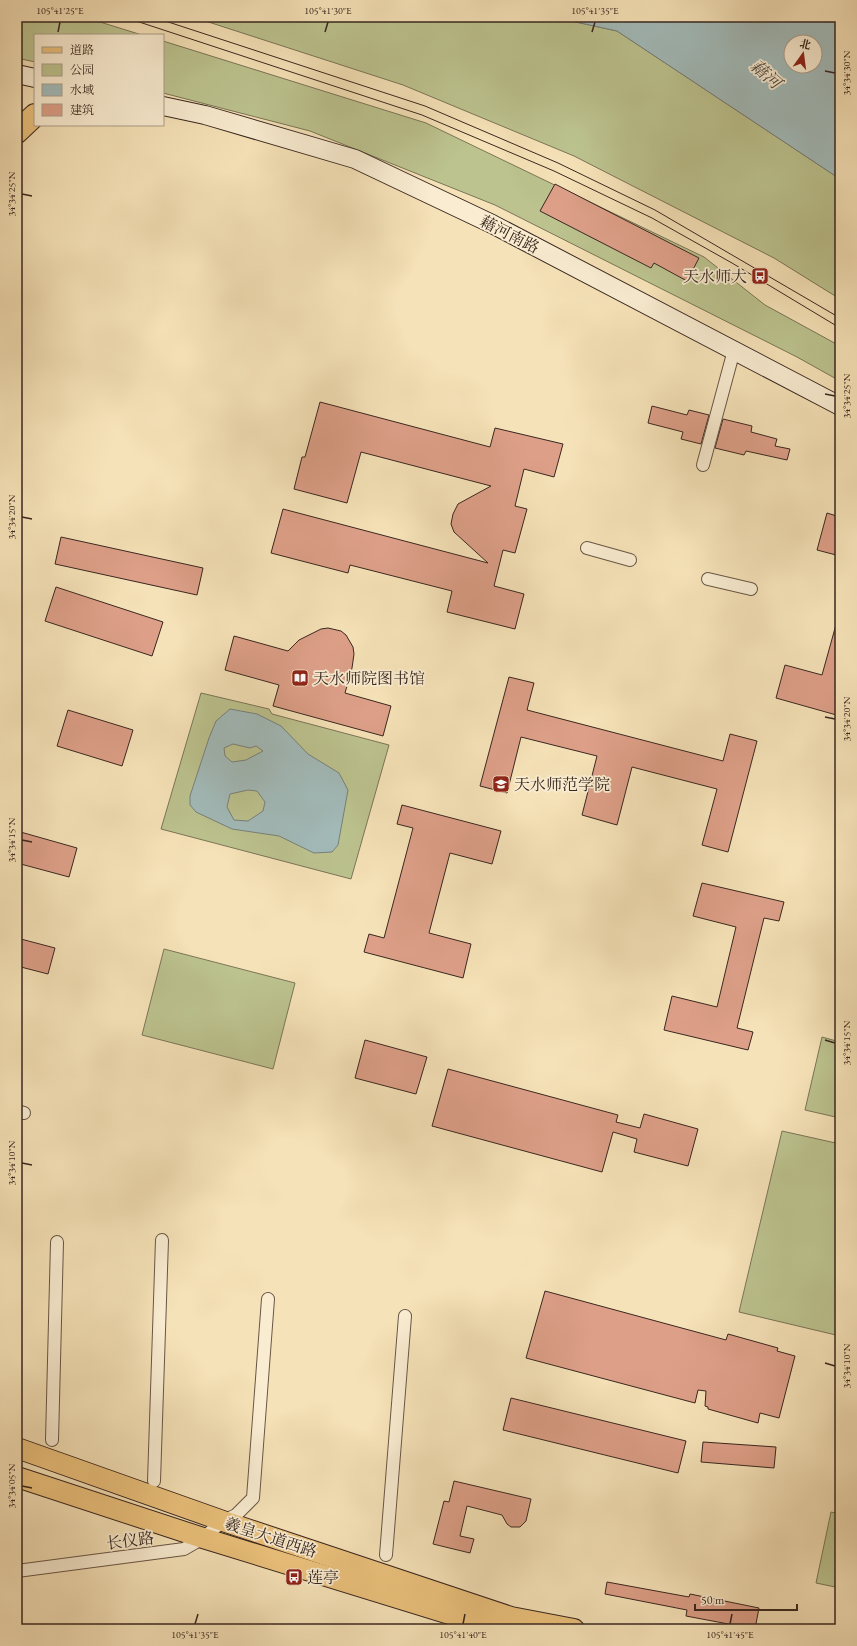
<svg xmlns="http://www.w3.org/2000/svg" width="857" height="1646" viewBox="0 0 857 1646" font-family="'EB Garamond','Noto Serif SC',serif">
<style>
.green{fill:#bcc38f;stroke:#7a7557}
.water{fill:#a2bbba;stroke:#78807c;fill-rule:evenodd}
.building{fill:#dd9f88;stroke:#39271f}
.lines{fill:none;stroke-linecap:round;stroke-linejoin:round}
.street-casing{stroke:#685645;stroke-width:14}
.secondary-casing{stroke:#39271f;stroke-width:20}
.primary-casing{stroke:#39271f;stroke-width:22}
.highway-casing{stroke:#39271f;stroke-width:24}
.street{stroke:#f9ecd1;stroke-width:12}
.secondary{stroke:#f9ecd1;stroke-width:18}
.primary{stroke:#ebc17c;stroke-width:20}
.highway{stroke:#ebc17c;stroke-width:22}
.tram{stroke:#39271f;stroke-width:1}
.ticks{fill:none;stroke:#39271f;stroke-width:1.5}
.labels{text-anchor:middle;stroke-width:3.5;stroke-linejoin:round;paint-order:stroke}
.street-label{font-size:16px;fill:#39271f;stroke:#f9ecd1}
.poi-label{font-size:16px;fill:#39271f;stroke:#f9ecd1;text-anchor:start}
.water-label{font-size:17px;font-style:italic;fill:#534c46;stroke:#f9ecd1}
.neatline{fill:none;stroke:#39271f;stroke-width:1.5}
.ticks-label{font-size:10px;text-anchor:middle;fill:#39271f}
</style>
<rect width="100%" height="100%" fill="#f6e2b8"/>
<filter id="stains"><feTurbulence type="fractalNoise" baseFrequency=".005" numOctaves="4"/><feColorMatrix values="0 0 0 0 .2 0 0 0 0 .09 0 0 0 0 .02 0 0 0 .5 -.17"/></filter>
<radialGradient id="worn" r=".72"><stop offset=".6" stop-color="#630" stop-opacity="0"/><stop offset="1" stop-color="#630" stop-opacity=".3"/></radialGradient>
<g class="green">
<path d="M 17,17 L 84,17 L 142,35 L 35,35 L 35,62 L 17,58 Z"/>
<path d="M 193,17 L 553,17 L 617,31 L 840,179 L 840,299 L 774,258 L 574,156 L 403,85 Z"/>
<path d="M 163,41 L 426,123 L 704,257 L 765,305 L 840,346 L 840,381 L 797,357 L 495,205 L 310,131 L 163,93 Z"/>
<path d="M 201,693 L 269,709 L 272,714 L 389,745 L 351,879 L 161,829 Z"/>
<path d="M 164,949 L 295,983 L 273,1069 L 142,1035 Z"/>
<path d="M 822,1037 L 840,1042 L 840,1118 L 805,1110 Z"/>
<path d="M 782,1131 L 840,1144 L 840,1336 L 739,1312 Z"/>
<path d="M 831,1512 L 840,1514 L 840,1588 L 816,1583 Z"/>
</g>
<g class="water">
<path d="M 553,17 L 840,17 L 840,179 L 617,31 ZM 791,42 L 815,42 L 815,66 L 791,66 Z"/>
<path d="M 230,709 L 257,714 L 281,726 L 308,754 L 339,773 L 348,790 L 338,845 L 332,852 L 314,853 L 279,836 L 232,829 L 196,812 L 190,805 L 190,796 L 209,738 L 216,721 ZM 233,744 L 250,748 L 256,746 L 263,751 L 246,760 L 232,762 L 225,756 L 224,748 ZM 248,790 L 257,791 L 265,802 L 263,811 L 248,821 L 234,820 L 227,807 L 230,794 Z"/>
</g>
<g class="building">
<path d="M 555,184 L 699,258 L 687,281 L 654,263 L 651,268 L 540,211 Z"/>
<path d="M 320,402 L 490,447 L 495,428 L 563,444 L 554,477 L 524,469 L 515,506 L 527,509 L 515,553 L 503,550 L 494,586 L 524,594 L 515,629 L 447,612 L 452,591 L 350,565 L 348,573 L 271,553 L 283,509 L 488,563 L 454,532 L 451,524 L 453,514 L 458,504 L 491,486 L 361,452 L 347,503 L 294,489 L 302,457 L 305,457 Z"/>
<path d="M 652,406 L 687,415 L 689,410 L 709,415 L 701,444 L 681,439 L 683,432 L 648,423 Z"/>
<path d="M 723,419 L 752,426 L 751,432 L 777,439 L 775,446 L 790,449 L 787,460 L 746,451 L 744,455 L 715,448 Z"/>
<path d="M 827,513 L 840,517 L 840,556 L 817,550 Z"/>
<path d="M 61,537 L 203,568 L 197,595 L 55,564 Z"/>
<path d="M 56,587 L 163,622 L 152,656 L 45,621 Z"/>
<path d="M 837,621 L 840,622 L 840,716 L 776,698 L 785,665 L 822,675 Z"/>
<path d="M 328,628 L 341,631 L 346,635 L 353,647 L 354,654 L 352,668 L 345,693 L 391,706 L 383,736 L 273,706 L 279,685 L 225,670 L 234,636 L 288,651 L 299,640 L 321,629 Z"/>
<path d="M 509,677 L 534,683 L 527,710 L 723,761 L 730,734 L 757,741 L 728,852 L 702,845 L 717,789 L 632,767 L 617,825 L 582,815 L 597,756 L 521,737 L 507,793 L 480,786 Z"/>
<path d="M 68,710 L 133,730 L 122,766 L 57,746 Z"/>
<path d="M 402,805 L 501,831 L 492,864 L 450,853 L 429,933 L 471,944 L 463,978 L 364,952 L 369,934 L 384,938 L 413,828 L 397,824 Z"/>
<path d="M 17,831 L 77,848 L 69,877 L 17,863 Z"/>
<path d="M 702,883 L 784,902 L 779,921 L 764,918 L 737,1028 L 753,1032 L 748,1050 L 664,1030 L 672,996 L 717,1007 L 736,927 L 693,916 Z"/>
<path d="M 17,938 L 55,948 L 48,974 L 17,966 Z"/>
<path d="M 365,1040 L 427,1057 L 416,1094 L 355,1078 Z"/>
<path d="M 448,1069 L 618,1115 L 616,1122 L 640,1128 L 644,1114 L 698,1129 L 688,1166 L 634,1152 L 637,1139 L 613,1132 L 602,1172 L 432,1126 Z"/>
<path d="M 545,1291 L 726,1340 L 728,1334 L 778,1348 L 777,1351 L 795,1356 L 779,1418 L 760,1413 L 758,1423 L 708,1409 L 708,1407 L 705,1406 L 706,1391 L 698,1390 L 695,1403 L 526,1358 Z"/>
<path d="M 511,1398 L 686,1441 L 678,1473 L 503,1430 Z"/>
<path d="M 703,1442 L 776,1447 L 774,1468 L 701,1462 Z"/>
<path d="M 454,1481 L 531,1499 L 526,1521 L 520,1527 L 511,1527 L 507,1524 L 502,1515 L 467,1506 L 460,1536 L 474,1539 L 470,1553 L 433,1544 L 444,1501 L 449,1502 Z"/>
<path d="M 607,1582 L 689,1597 L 690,1594 L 759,1608 L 755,1629 L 686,1616 L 687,1610 L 605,1594 Z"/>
</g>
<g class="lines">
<defs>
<g id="street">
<path d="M 703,465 L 734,350"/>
<path d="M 587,548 L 630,560"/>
<path d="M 708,579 L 751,589"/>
<path d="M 17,1111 L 24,1113"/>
<path d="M 52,1440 L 57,1242"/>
<path d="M 154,1481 L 162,1240"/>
<path d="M 386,1555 L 405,1316"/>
<path d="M 17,1571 L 184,1549 L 203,1538 L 223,1521 L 236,1515 L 253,1498 L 268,1299"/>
</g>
<g id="secondary">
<path d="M 17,74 L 35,78"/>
<path d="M 163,106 L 205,115 L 355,159 L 492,224 L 840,406"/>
</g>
<g id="primary">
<path d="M 17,1448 L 223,1521 L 511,1617 L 574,1629"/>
<path d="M 17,1477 L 203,1538 L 498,1629"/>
</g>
<path id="highway" d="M 17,132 L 35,115"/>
</defs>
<use href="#street" class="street-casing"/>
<use href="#secondary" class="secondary-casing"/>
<use href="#primary" class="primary-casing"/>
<use href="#highway" class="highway-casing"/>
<use href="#street" class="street"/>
<use href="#secondary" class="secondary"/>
<use href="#primary" class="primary"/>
<use href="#highway" class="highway"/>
<g class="tram">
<path d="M 124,17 L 422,115 L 554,171 L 652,218 L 732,263 L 840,328"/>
<path d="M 153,17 L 425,106 L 558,163 L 655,210 L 840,318"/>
</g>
</g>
<path class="ticks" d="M 58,32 L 60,22M 325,32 L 328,22M 592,32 L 595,22M 825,71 L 835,73M 22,194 L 32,196M 825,394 L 835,396M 22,517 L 32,519M 825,717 L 835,719M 22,840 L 32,842M 825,1040 L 835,1043M 22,1163 L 32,1165M 825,1363 L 835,1366M 22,1486 L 32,1488M 195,1624 L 198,1614M 463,1624 L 465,1614M 730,1624 L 732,1614"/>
<defs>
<symbol id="bus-square" viewBox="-11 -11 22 22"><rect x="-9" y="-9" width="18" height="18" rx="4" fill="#8f2418" stroke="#f9ecd1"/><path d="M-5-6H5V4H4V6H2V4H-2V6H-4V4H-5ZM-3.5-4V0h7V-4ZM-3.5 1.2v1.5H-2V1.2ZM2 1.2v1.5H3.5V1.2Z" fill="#fff"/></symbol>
<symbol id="library-square" viewBox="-11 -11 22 22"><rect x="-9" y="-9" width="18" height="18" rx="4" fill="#8f2418" stroke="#f9ecd1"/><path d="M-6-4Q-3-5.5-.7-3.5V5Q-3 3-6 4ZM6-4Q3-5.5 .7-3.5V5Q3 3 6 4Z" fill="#fff"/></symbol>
<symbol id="university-square" viewBox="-11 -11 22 22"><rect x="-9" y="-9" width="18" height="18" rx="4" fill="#8f2418" stroke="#f9ecd1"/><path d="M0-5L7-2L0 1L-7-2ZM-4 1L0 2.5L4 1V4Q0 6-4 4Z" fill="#fff"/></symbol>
</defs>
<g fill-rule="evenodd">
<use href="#bus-square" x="750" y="266" width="20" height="20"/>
<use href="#library-square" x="290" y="668" width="20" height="20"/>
<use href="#university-square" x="491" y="774" width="20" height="20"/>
<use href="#bus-square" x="284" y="1567" width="20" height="20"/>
</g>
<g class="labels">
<g class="street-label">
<text transform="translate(510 234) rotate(27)" y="6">藉河南路</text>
<text transform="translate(271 1537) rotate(18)" y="6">羲皇大道西路</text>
<text transform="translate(130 1540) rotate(-7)" y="6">长仪路</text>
</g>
<g class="poi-label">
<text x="747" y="282" text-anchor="end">天水师大</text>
<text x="313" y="684">天水师院图书馆</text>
<text x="514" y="790">天水师范学院</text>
<text x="307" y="1583">莲亭</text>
</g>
<g class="water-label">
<text transform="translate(766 74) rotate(41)" y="6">藉河</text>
</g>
</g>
<rect width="857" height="1646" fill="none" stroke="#f6e2b8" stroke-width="44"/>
<rect x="34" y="34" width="130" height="92" fill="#f9ecd1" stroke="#ac9d8a"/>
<rect x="42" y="47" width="20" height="6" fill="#ebc17c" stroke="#ac9d8a"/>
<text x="70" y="54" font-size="12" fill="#39271f">道路</text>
<rect x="42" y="64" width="20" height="12" fill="#bcc38f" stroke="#ac9d8a"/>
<text x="70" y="74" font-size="12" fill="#39271f">公园</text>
<rect x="42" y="84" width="20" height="12" fill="#a2bbba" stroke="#ac9d8a"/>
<text x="70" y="94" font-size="12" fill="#39271f">水域</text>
<rect x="42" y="104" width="20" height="12" fill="#dd9f88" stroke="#ac9d8a"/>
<text x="70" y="114" font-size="12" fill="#39271f">建筑</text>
<g transform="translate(803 54) rotate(14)"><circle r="19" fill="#f9ecd1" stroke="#ac9d8a"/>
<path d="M0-3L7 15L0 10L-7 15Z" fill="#8f2418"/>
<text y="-6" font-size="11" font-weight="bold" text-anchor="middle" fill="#39271f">北</text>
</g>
<path d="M695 1604v6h102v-6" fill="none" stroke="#39271f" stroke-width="2"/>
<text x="701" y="1604" font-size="12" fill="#39271f" stroke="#f9ecd1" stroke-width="3" paint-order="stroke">50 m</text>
<rect x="22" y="22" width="813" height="1602" class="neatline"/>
<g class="ticks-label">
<text x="60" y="14">105°41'25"E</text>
<text x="328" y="14">105°41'30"E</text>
<text x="595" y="14">105°41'35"E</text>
<text transform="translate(846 73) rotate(-90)" y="4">34°34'30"N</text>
<text transform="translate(11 194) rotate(-90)" y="4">34°34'25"N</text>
<text transform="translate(846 396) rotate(-90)" y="4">34°34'25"N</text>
<text transform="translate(11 517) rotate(-90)" y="4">34°34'20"N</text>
<text transform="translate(846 719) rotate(-90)" y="4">34°34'20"N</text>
<text transform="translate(11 840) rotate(-90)" y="4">34°34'15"N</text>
<text transform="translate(846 1043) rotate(-90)" y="4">34°34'15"N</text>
<text transform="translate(11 1163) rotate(-90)" y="4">34°34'10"N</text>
<text transform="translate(846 1366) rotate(-90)" y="4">34°34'10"N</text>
<text transform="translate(11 1486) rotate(-90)" y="4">34°34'05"N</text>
<text x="195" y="1638">105°41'35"E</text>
<text x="463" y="1638">105°41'40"E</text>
<text x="730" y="1638">105°41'45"E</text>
</g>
<rect width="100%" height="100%" filter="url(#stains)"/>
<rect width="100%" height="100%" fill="url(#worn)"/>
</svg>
